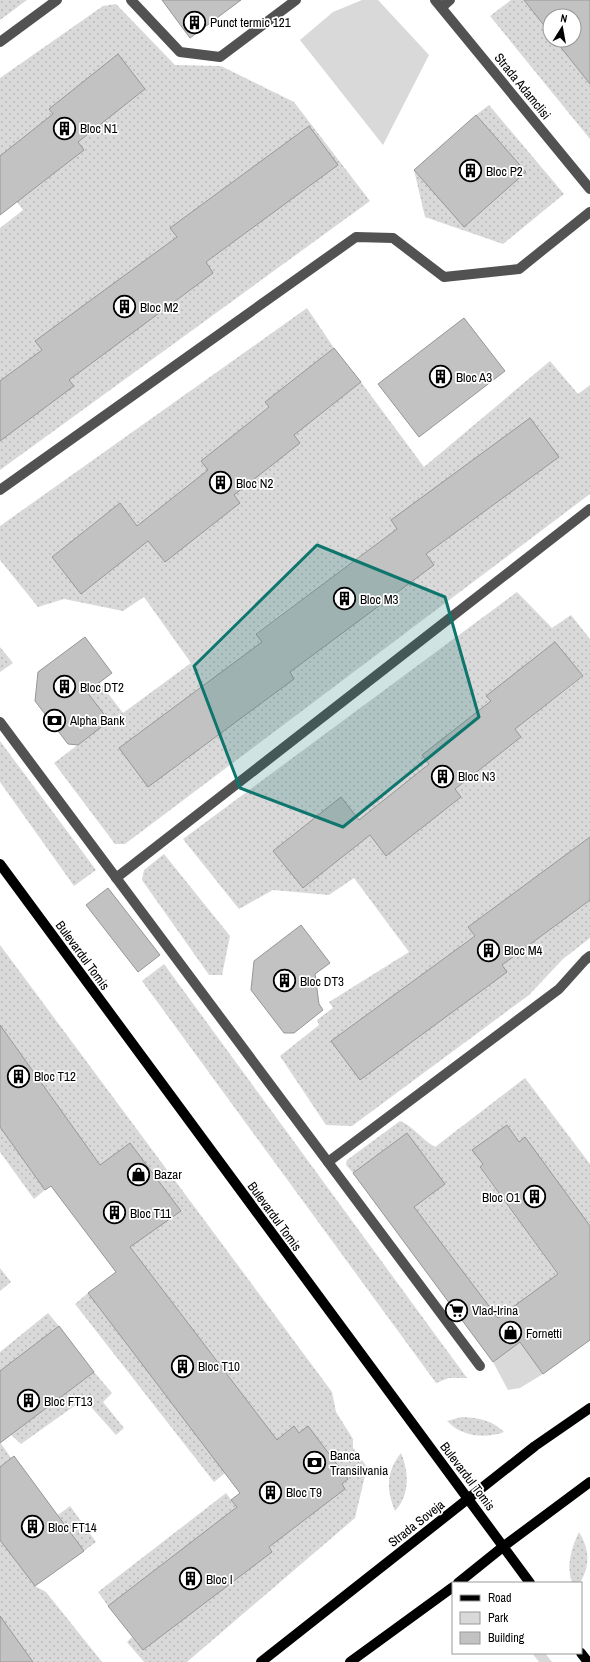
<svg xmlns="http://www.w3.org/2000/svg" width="590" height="1662" viewBox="0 0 590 1662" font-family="'Archivo Narrow',sans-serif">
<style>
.green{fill:#d9d9d9}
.garden{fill:url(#garden-dots);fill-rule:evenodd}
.building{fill:#c2c2c2;stroke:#969696}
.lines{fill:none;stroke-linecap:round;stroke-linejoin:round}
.minor{stroke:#525252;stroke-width:10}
.major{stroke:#000;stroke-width:10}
.marked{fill:#0f766e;fill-opacity:0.2;stroke:#0f766e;stroke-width:3;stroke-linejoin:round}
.labels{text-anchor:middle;stroke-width:3.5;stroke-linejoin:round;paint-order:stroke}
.poi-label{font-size:13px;fill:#000;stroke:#fff;text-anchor:start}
.street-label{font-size:13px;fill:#000;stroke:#fff}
</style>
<defs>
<pattern id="garden-dots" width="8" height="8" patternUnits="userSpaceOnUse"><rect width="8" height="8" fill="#d9d9d9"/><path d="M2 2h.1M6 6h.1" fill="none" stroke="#b8b8b8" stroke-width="1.8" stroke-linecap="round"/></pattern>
</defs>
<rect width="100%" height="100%" fill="#fff"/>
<g class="green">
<path d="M 362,0 L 378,0 L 429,55 L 383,145 L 300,40 L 333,12 Z"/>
<path d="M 560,1312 L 530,1355 L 543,1374 L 520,1388 L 508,1390 L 493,1362 Z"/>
<path d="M 532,1653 L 545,1653 L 552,1662 L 539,1662 Z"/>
</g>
<g class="garden">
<path d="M 0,0 L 27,0 L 0,20 Z"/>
<path d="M 511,0 L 524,0 L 550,33 L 550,40 L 555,40 L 590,84 L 590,139 L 490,16 Z"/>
<path d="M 116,4 L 175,65 L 221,66 L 294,102 L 370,201 L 0,470 L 0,441 L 73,386 L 69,380 L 213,273 L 206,262 L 338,165 L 309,126 L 170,228 L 177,237 L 35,341 L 42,350 L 0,381 L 0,228 L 23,210 L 17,202 L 83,150 L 78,142 L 145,89 L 117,55 L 49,109 L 53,114 L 0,156 L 0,78 L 103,6 Z"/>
<path d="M 489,105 L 564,194 L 503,244 L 425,217 L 414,170 L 464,226 L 526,172 L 476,115 Z"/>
<path d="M 307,308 L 334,348 L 265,402 L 269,407 L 201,461 L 208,470 L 137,526 L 120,503 L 52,557 L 81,594 L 148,541 L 234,495 L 294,435 L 361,382 L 424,467 L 550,361 L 578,394 L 590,385 L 590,494 L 125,844 L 115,844 L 54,763 L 92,734 L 105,716 L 87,692 L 100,683 L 123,713 L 191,663 L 144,597 L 123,611 L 64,599 L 38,607 L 0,560 L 0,526 ZM 559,457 L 426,554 L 434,565 L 290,672 L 294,679 L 148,786 L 119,748 L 262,642 L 256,633 L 397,529 L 391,520 Z"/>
<path d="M 517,592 L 552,628 L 571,615 L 590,639 L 590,837 L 468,927 L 475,936 L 331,1041 L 502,965 L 590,900 L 590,938 L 563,959 L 529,995 L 352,1126 L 326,1125 L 280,1056 L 319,1025 L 317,1020 L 333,1008 L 329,1002 L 409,952 L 354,878 L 329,895 L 273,890 L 239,909 L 183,839 ZM 555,642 L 583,677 L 515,729 L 521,737 L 455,789 L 461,797 L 386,856 L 370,835 L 303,887 L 273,851 L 341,797 L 359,820 L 429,764 L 491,701 L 487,696 Z"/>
<path d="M 0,647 L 13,663 L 0,672 Z"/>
<path d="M 0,741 L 96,870 L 74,886 L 0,782 Z"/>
<path d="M 164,854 L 230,936 L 222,975 L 209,975 L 142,880 L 144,870 Z"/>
<path d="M 0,945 L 332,1392 L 336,1412 L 353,1439 L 353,1448 L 367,1467 L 355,1518 L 187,1662 L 144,1662 L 127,1642 L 132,1637 L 143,1650 L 272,1552 L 269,1547 L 345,1489 L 342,1484 L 348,1479 L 308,1427 L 299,1433 L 294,1427 L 277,1440 L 130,1247 L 139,1230 L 144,1237 L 181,1211 L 130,1143 L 100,1165 L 0,1025 Z"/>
<path d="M 164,964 L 467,1378 L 449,1378 L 436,1383 L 142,981 Z"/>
<path d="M 525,1078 L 590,1164 L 590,1226 L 525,1138 L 519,1142 L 507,1125 L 473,1150 L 483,1164 L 480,1168 L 564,1283 L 498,1318 L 414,1207 L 445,1184 L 407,1133 L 353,1173 L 346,1165 L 347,1160 L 400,1121 C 413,1126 422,1140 435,1147 Z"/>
<path d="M 0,1127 L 45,1190 L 34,1199 L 0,1152 Z"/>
<path d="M 0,1268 L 11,1282 L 0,1291 Z"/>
<path d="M 88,1293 L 225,1473 L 214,1482 L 75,1304 Z"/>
<path d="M 48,1313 L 59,1326 L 0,1371 L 0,1352 Z"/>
<path d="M 94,1372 L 112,1393 L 103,1402 L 124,1428 L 116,1435 L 84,1399 L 21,1444 L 11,1435 Z"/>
<path d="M 462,1417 C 479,1418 492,1420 504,1432 C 485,1439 462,1437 447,1421 Z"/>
<path d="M 0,1442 L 11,1458 L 0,1467 Z"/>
<path d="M 401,1453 C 409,1472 410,1495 395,1511 C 386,1489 386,1472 401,1453 Z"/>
<path d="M 226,1493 L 237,1507 L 108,1606 L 98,1592 Z"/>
<path d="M 70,1506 L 96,1542 L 84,1551 L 58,1515 Z"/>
<path d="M 579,1532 C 590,1550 590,1565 580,1583 L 572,1583 C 566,1565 571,1549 579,1532 Z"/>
<path d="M 0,1539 L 35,1586 L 46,1592 L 102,1662 L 33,1662 L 0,1616 Z"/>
</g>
<g class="building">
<path d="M 162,0 L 241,0 L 190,38 Z"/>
<path d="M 524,0 L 590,0 L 590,84 L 555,40 L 574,40 L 574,16 L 550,16 L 550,33 Z"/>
<path d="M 118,54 L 145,89 L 78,142 L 84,150 L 0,215 L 0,156 L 53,114 L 49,109 Z"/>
<path d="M 476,115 L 526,172 L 464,227 L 414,170 Z"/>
<path d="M 309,126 L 338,165 L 206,262 L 213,273 L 69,380 L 74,386 L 0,441 L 0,381 L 42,350 L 35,341 L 177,237 L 170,228 Z"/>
<path d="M 464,318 L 505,371 L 419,437 L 378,384 Z"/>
<path d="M 334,348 L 361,382 L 294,435 L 300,443 L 234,495 L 240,503 L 165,562 L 148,541 L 81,594 L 52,557 L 120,503 L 137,526 L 208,470 L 201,461 L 269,407 L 265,402 Z"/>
<path d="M 530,418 L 559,457 L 426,554 L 434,565 L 290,672 L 294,679 L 148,787 L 119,748 L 262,642 L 256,634 L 397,529 L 391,520 Z"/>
<path d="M 85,637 L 112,673 L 87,692 L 109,721 L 78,745 L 68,744 L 35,701 L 38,672 Z"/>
<path d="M 555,642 L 583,676 L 515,729 L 521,737 L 455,789 L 461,797 L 386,856 L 370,835 L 303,888 L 273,851 L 341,797 L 359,820 L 429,764 L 422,755 L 491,701 L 486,696 Z"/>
<path d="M 590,837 L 590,900 L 502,965 L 507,972 L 360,1080 L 331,1041 L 475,936 L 468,927 Z"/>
<path d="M 108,888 L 160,955 L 138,972 L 86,905 Z"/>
<path d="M 301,925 L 330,963 L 315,974 L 319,1004 L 323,1010 L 294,1033 L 284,1033 L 251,990 L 254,961 Z"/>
<path d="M 0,1025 L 100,1165 L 130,1143 L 181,1211 L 130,1247 L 277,1440 L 294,1426 L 299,1433 L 308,1426 L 348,1479 L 342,1484 L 345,1489 L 269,1547 L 272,1552 L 143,1650 L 108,1606 L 237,1507 L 231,1500 L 240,1493 L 88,1293 L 116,1272 L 51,1186 L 45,1190 L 0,1127 Z"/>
<path d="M 507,1125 L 519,1142 L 525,1137 L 590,1226 L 590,1340 L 543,1374 L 520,1342 L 493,1362 L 353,1173 L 407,1133 L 445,1184 L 414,1207 L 498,1318 L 558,1274 L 480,1167 L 483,1164 L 472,1150 Z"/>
<path d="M 59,1326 L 94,1372 L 0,1443 L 0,1371 Z"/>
<path d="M 14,1456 L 84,1551 L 35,1586 L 0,1540 L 0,1467 Z"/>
<path d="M 0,1616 L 33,1662 L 0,1662 Z"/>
</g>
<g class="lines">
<g class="minor">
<path d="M 131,0 L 180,52 L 220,57 L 296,0"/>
<path d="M 435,0 L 590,189"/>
<path d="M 442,7 L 450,0"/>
<path d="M 0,42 L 57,0"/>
<path d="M 0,490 L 356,237 L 393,238 L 444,277 L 519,269 L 590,212"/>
<path d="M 0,722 L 480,1366"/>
<path d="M 116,878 L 590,509"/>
<path d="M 328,1162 L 559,989 L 585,960 L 590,956"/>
</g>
<g class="major">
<path d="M 0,864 L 530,1583"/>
<path d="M 458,1583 L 504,1546 L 590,1482"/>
<path d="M 581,1653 L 588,1662"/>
<path d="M 261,1662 L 535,1446 L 590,1408"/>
<path d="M 350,1662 L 453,1587"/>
</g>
</g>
<path class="marked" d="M 317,545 L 445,597 L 479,717 L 343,827 L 240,788 L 194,666 Z"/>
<defs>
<symbol id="building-ring" viewBox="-11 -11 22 22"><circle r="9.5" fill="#fff" stroke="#000" stroke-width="1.5"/><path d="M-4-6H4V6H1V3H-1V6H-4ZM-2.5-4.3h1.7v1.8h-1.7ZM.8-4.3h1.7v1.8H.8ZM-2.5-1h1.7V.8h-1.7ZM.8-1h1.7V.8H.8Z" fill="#000"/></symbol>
<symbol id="bank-ring" viewBox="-11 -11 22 22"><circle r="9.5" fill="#fff" stroke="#000" stroke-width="1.5"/><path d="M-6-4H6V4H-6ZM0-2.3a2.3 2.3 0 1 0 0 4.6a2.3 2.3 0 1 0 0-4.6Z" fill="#000"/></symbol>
<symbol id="shop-ring" viewBox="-11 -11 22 22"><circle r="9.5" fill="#fff" stroke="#000" stroke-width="1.5"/><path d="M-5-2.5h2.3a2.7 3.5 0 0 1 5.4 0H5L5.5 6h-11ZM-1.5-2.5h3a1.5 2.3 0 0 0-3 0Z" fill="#000"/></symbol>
<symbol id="supermarket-ring" viewBox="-11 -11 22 22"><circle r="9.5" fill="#fff" stroke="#000" stroke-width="1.5"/><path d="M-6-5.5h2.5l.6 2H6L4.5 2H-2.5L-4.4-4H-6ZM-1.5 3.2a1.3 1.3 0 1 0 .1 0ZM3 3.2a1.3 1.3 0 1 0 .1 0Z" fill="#000"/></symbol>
</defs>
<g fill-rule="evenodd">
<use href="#building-ring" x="182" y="10" width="25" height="25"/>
<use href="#building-ring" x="52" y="116" width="25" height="25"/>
<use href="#building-ring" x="458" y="158" width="25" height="25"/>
<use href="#building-ring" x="112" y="294" width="25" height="25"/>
<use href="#building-ring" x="428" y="364" width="25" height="25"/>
<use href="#building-ring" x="208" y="470" width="25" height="25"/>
<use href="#building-ring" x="332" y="586" width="25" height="25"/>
<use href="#building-ring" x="52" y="674" width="25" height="25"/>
<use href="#bank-ring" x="42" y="708" width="25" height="25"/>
<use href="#building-ring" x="430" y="764" width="25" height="25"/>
<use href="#building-ring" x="476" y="938" width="25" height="25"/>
<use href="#building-ring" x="272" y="968" width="25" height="25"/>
<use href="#building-ring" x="6" y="1064" width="25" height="25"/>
<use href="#shop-ring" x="126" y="1162" width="25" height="25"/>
<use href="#building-ring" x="522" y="1184" width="25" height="25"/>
<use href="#building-ring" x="102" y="1200" width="25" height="25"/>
<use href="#supermarket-ring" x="444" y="1298" width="25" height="25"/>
<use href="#shop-ring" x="498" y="1320" width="25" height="25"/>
<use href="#building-ring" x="170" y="1354" width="25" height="25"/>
<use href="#building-ring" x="16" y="1388" width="25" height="25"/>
<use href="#bank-ring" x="302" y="1450" width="25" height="25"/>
<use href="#building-ring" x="258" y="1480" width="25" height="25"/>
<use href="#building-ring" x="20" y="1514" width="25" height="25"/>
<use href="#building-ring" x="178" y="1566" width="25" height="25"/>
</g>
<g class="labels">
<g class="poi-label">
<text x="210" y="27">Punct termic 121</text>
<text x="80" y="133">Bloc N1</text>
<text x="486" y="176">Bloc P2</text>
<text x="140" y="312">Bloc M2</text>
<text x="456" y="382">Bloc A3</text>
<text x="236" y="488">Bloc N2</text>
<text x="360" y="604">Bloc M3</text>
<text x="80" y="692">Bloc DT2</text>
<text x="70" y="725">Alpha Bank</text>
<text x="458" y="781">Bloc N3</text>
<text x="504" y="955">Bloc M4</text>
<text x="300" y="986">Bloc DT3</text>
<text x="34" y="1081">Bloc T12</text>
<text x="154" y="1179">Bazar</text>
<text x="520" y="1202" text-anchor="end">Bloc O1</text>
<text x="130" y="1218">Bloc T11</text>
<text x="472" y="1315">Vlad-Irina</text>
<text x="526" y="1338">Fornetti</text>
<text x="198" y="1371">Bloc T10</text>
<text x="44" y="1406">Bloc FT13</text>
<text x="330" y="1460">Banca<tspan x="330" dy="15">Transilvania</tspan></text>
<text x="286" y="1497">Bloc T9</text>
<text x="48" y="1532">Bloc FT14</text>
<text x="206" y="1584">Bloc I</text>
</g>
<g class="street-label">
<text transform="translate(523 86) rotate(51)" y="5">Strada Adamclisi</text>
<text transform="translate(83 955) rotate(54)" y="5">Bulevardul Tomis</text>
<text transform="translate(275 1216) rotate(54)" y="5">Bulevardul Tomis</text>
<text transform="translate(468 1476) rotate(53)" y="5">Bulevardul Tomis</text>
<text transform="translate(416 1523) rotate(-38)" y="5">Strada Soveja</text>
</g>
</g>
<rect x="452" y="1582" width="130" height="72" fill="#ffffff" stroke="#999999"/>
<rect x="460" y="1595" width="20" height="6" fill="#000000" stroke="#999999"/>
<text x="488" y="1602" font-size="12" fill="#000000">Road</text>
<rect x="460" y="1612" width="20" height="12" fill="#d9d9d9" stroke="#999999"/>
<text x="488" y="1622" font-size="12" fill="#000000">Park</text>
<rect x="460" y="1632" width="20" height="12" fill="#c2c2c2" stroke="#999999"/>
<text x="488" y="1642" font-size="12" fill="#000000">Building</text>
<g transform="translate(562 28) rotate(11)"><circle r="19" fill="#ffffff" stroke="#999999"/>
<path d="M0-3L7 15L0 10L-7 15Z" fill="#000000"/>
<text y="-6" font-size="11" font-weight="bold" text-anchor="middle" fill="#000000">N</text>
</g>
</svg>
